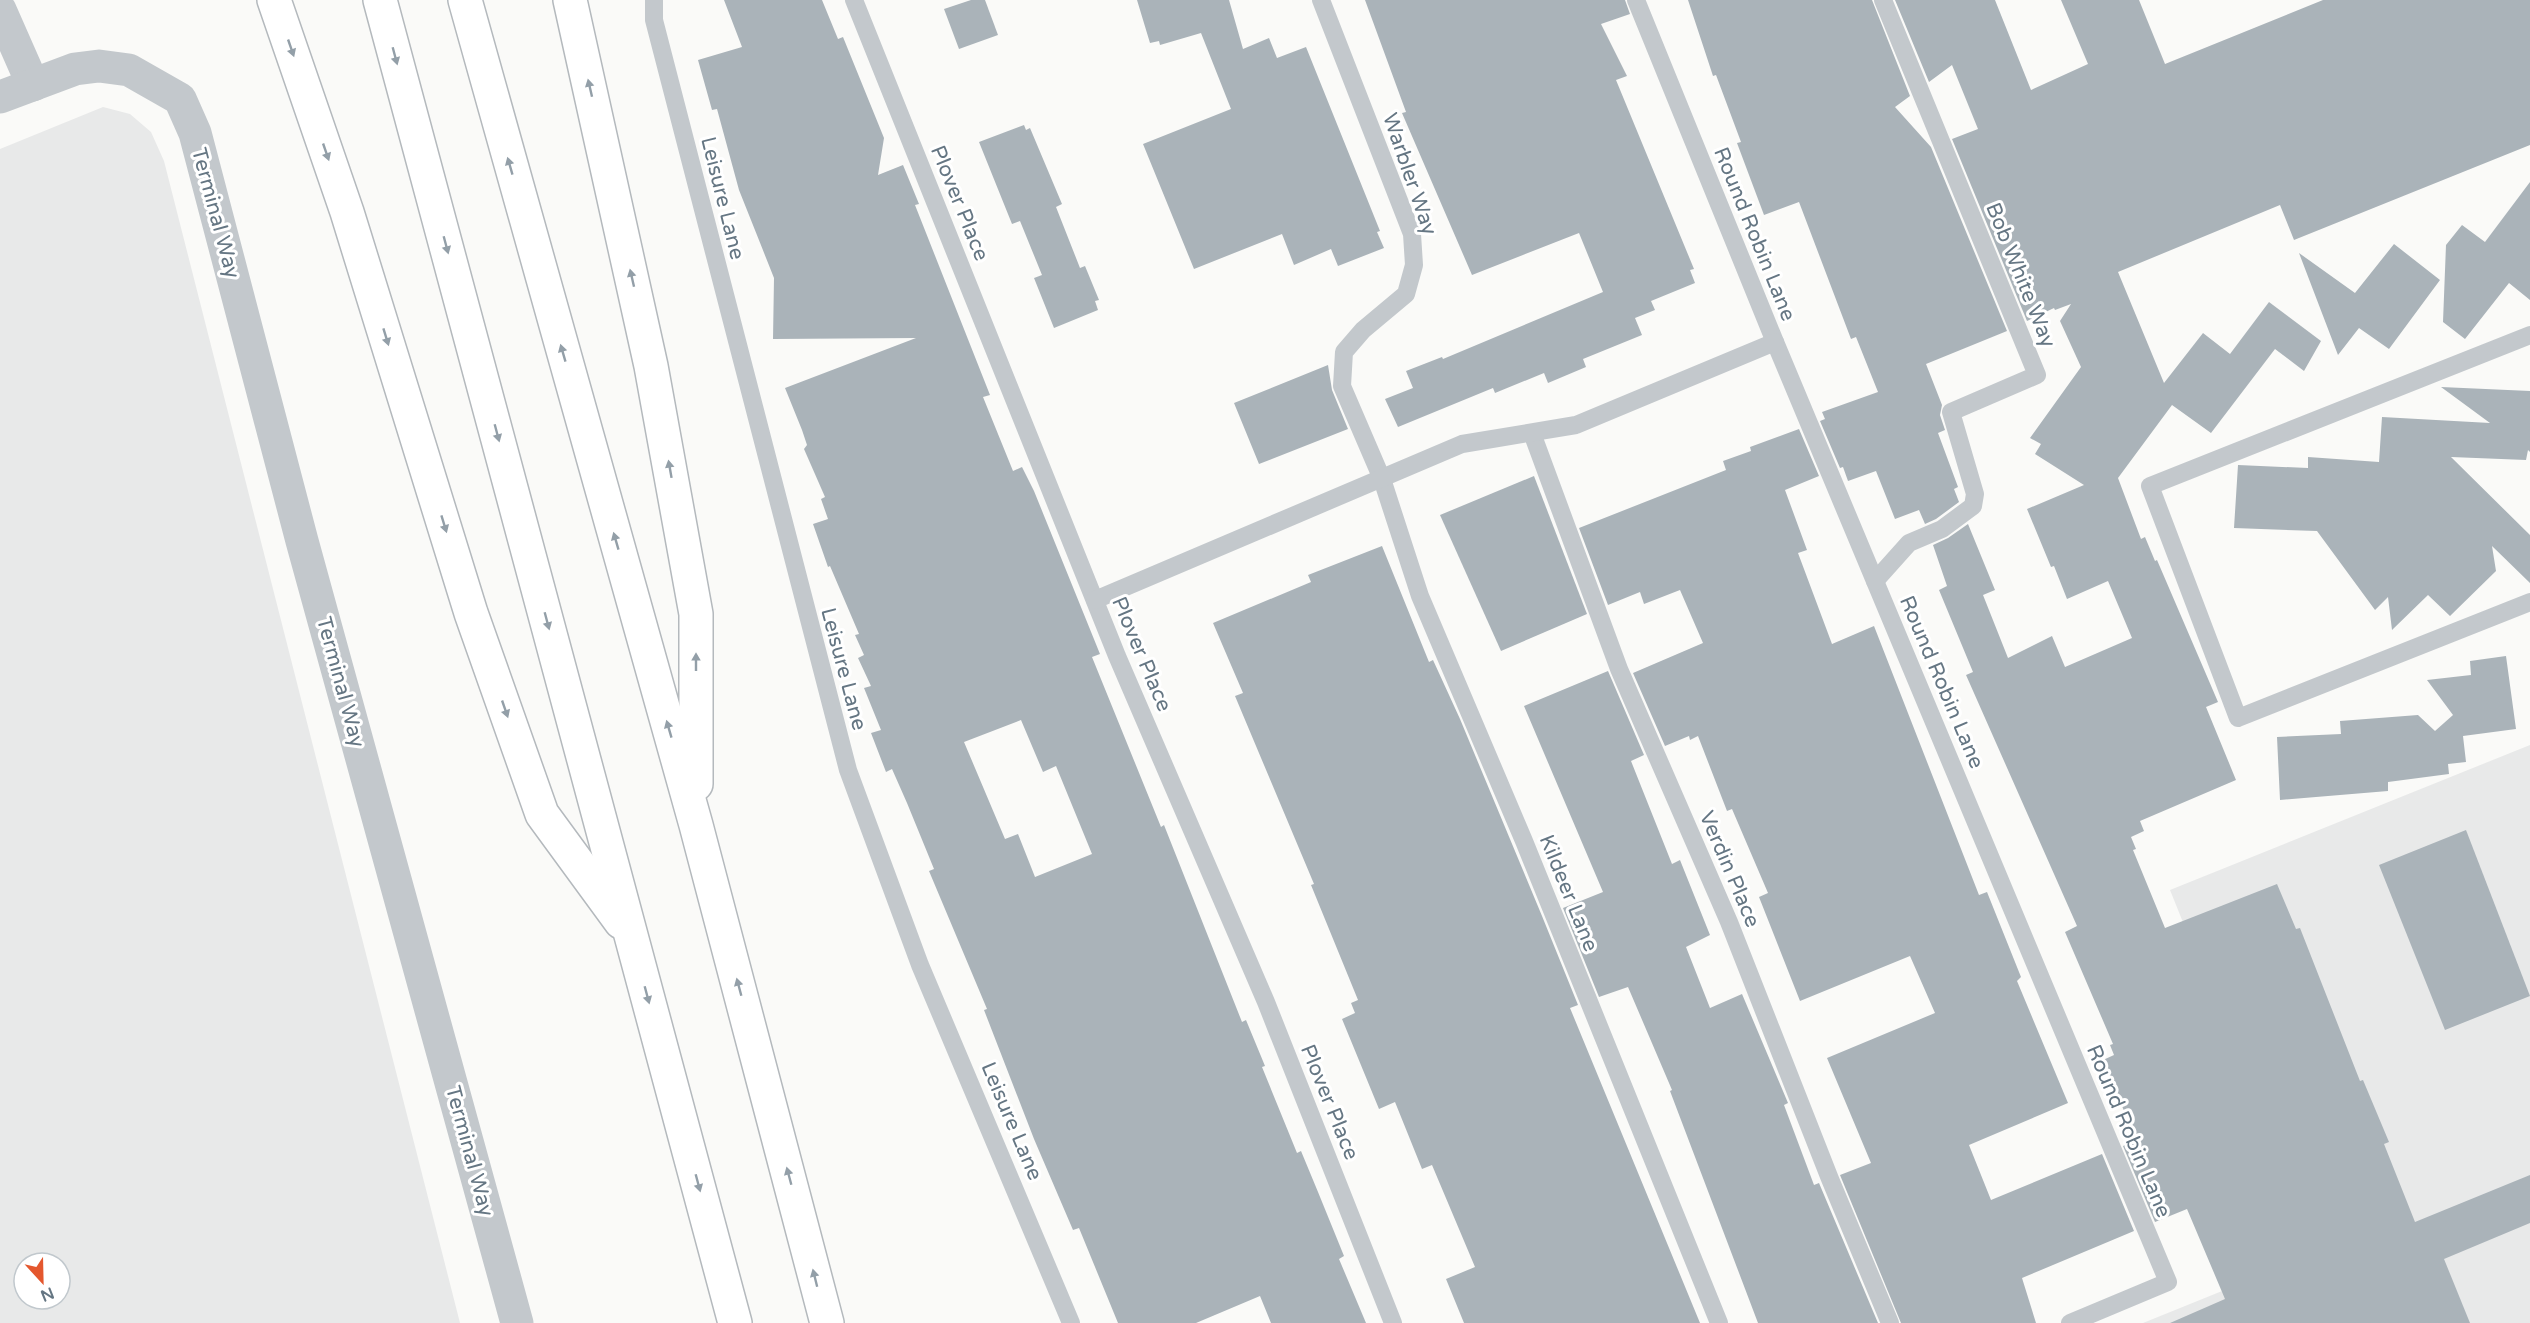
<svg xmlns="http://www.w3.org/2000/svg" width="2530" height="1323" viewBox="0 0 2530 1323" font-family="'Varela Round',sans-serif">
<style>
.built{fill:#e8e9e9;fill-rule:evenodd}
.building{fill:#aab3b9;fill-rule:evenodd}
.lines{fill:none;stroke-linecap:round;stroke-linejoin:round}
.motorway-casing{stroke:#b4b9bd;stroke-width:36}
.service{stroke:#c3c8cc;stroke-width:18}
.minor{stroke:#c3c8cc;stroke-width:33}
.tertiary{stroke:#c3c8cc;stroke-width:33}
.motorway{stroke:#fff;stroke-width:33}
.oneway{fill:#939fa8}
.labels{text-anchor:middle;stroke-width:6;stroke-linejoin:round;paint-order:stroke}
.street-label{font-size:21px;fill:#657683;stroke:#fff}
</style>
<rect width="100%" height="100%" fill="#fafaf8"/>
<g class="built">
<path d="M 103,107 L 130,114 L 151,132 L 164,161 L 460,1323 L 0,1323 L 0,149 ZM 24,1263 L 60,1263 L 60,1299 L 24,1299 Z"/>
<path d="M 2530,745 L 2530,1323 L 2143,1323 L 2316,1253 L 2170,890 Z"/>
</g>
<g class="building">
<path d="M 724,0 L 822,0 L 838,39 L 843,37 L 884,138 L 878,175 L 903,165 L 919,204 L 915,205 L 990,395 L 983,397 L 1013,471 L 1022,467 L 1034,491 L 1100,654 L 1092,657 L 1161,827 L 1164,825 L 1242,1022 L 1246,1020 L 1265,1066 L 1262,1067 L 1297,1153 L 1301,1151 L 1318,1192 L 1344,1256 L 1339,1259 L 1366,1323 L 1271,1323 L 1260,1296 L 1196,1323 L 1118,1323 L 1079,1228 L 1073,1230 L 1034,1139 L 984,1010 L 987,1009 L 929,871 L 934,869 L 907,803 L 892,769 L 886,772 L 871,733 L 881,730 L 864,688 L 871,686 L 858,658 L 864,655 L 855,635 L 859,634 L 830,566 L 828,567 L 813,524 L 828,519 L 821,499 L 825,497 L 804,449 L 807,445 L 802,430 L 785,388 L 916,338 L 773,339 L 774,278 L 739,190 L 717,109 L 712,110 L 698,60 L 742,47 ZM 1021,720 L 1043,772 L 1056,766 L 1092,854 L 1035,877 L 1018,834 L 1005,839 L 964,742 Z"/>
<path d="M 971,0 L 985,0 L 998,35 L 959,49 L 944,9 Z"/>
<path d="M 1137,0 L 1229,0 L 1243,49 L 1269,38 L 1277,58 L 1306,47 L 1380,231 L 1377,232 L 1384,248 L 1338,266 L 1331,249 L 1294,265 L 1282,234 L 1194,269 L 1143,144 L 1231,109 L 1201,33 L 1160,45 L 1159,41 L 1150,43 Z"/>
<path d="M 1365,0 L 1625,0 L 1630,14 L 1601,24 L 1627,76 L 1616,80 L 1694,269 L 1690,270 L 1695,283 L 1651,301 L 1655,310 L 1635,318 L 1642,335 L 1583,359 L 1586,367 L 1548,383 L 1544,373 L 1495,393 L 1493,388 L 1398,427 L 1385,399 L 1413,388 L 1406,371 L 1442,357 L 1443,359 L 1603,292 L 1579,233 L 1472,275 L 1402,113 L 1406,112 Z"/>
<path d="M 1688,0 L 1872,0 L 1910,96 L 1895,107 L 1931,147 L 2007,331 L 1926,364 L 1942,405 L 1940,415 L 1945,430 L 1938,433 L 1958,487 L 1954,489 L 1959,502 L 1936,519 L 1925,524 L 1919,510 L 1895,519 L 1876,471 L 1848,481 L 1843,467 L 1840,468 L 1820,421 L 1825,419 L 1822,412 L 1878,392 L 1856,337 L 1851,339 L 1799,202 L 1764,215 L 1737,143 L 1741,142 L 1716,75 L 1713,76 Z"/>
<path d="M 1895,0 L 1995,0 L 2031,90 L 2088,64 L 2061,0 L 2139,0 L 2165,64 L 2323,0 L 2530,0 L 2530,145 L 2294,240 L 2280,205 L 2118,272 L 2164,383 L 2203,333 L 2230,354 L 2269,302 L 2321,341 L 2304,371 L 2275,349 L 2211,433 L 2172,405 L 2118,478 L 2141,539 L 2145,537 L 2155,561 L 2157,560 L 2218,702 L 2206,707 L 2236,780 L 2140,821 L 2144,831 L 2131,837 L 2136,849 L 2133,850 L 2165,928 L 2277,884 L 2296,929 L 2300,928 L 2360,1081 L 2363,1080 L 2389,1142 L 2384,1144 L 2415,1222 L 2530,1175 L 2530,1223 L 2444,1259 L 2470,1323 L 2170,1323 L 2225,1299 L 2187,1209 L 2155,1222 L 2123,1146 L 2136,1140 L 2103,1060 L 2114,1055 L 2110,1045 L 2113,1044 L 2065,932 L 2077,926 L 1966,675 L 1973,672 L 1939,590 L 1947,586 L 1933,545 L 1948,538 L 1968,524 L 1995,590 L 1983,595 L 2008,658 L 2052,636 L 2065,667 L 2132,638 L 2108,581 L 2067,599 L 2054,566 L 2051,567 L 2027,509 L 2084,485 L 2035,454 L 2041,444 L 2030,438 L 2081,367 L 2060,321 L 2071,304 L 2055,310 L 2054,308 L 2027,321 L 1952,139 L 1978,129 L 1952,65 L 1929,82 Z"/>
<path d="M 1024,125 L 1026,130 L 1030,128 L 1062,204 L 1056,207 L 1080,268 L 1085,266 L 1099,300 L 1095,301 L 1098,310 L 1054,328 L 1034,278 L 1042,275 L 1020,221 L 1012,224 L 979,142 Z"/>
<path d="M 2530,182 L 2530,300 L 2509,283 L 2465,339 L 2443,322 L 2446,245 L 2462,225 L 2485,242 Z"/>
<path d="M 2394,244 L 2440,280 L 2389,349 L 2359,328 L 2338,355 L 2299,253 L 2355,293 Z"/>
<path d="M 1328,365 L 1332,390 L 1348,429 L 1259,464 L 1234,403 Z"/>
<path d="M 2441,387 L 2530,391 L 2530,452 L 2528,450 L 2526,460 L 2451,457 L 2530,535 L 2530,583 L 2492,546 L 2496,571 L 2450,616 L 2428,595 L 2392,630 L 2388,597 L 2375,610 L 2317,531 L 2234,528 L 2238,465 L 2308,468 L 2308,457 L 2379,462 L 2382,417 L 2490,423 Z"/>
<path d="M 1799,429 L 1819,476 L 1785,490 L 1807,550 L 1798,553 L 1832,644 L 1874,626 L 1979,895 L 1987,892 L 2021,977 L 2017,981 L 2068,1103 L 1969,1145 L 1991,1200 L 2102,1154 L 2134,1231 L 2022,1278 L 2036,1323 L 1901,1323 L 1840,1175 L 1871,1163 L 1827,1058 L 1935,1013 L 1910,956 L 1800,1001 L 1759,897 L 1768,893 L 1732,809 L 1727,811 L 1698,736 L 1690,740 L 1689,736 L 1665,746 L 1633,673 L 1703,643 L 1680,590 L 1644,604 L 1640,592 L 1608,605 L 1579,528 L 1726,470 L 1723,461 L 1751,451 L 1750,447 Z"/>
<path d="M 1534,476 L 1587,614 L 1501,651 L 1440,515 Z"/>
<path d="M 1382,546 L 1429,662 L 1433,660 L 1460,719 L 1542,916 L 1578,1005 L 1570,1008 L 1700,1323 L 1464,1323 L 1446,1279 L 1475,1267 L 1432,1165 L 1422,1169 L 1395,1102 L 1379,1109 L 1342,1019 L 1355,1013 L 1351,1003 L 1358,1000 L 1311,885 L 1314,884 L 1235,696 L 1243,693 L 1213,623 L 1311,582 L 1308,575 Z"/>
<path d="M 2506,656 L 2516,729 L 2463,736 L 2466,762 L 2448,764 L 2449,774 L 2388,782 L 2388,791 L 2280,800 L 2277,737 L 2341,734 L 2340,721 L 2418,715 L 2435,731 L 2453,715 L 2427,680 L 2471,675 L 2470,661 Z"/>
<path d="M 1608,671 L 1644,755 L 1631,761 L 1672,864 L 1680,860 L 1710,935 L 1686,947 L 1710,1008 L 1742,994 L 1788,1103 L 1784,1105 L 1814,1185 L 1819,1183 L 1878,1323 L 1758,1323 L 1670,1091 L 1672,1090 L 1628,987 L 1599,997 L 1563,908 L 1603,892 L 1524,706 Z"/>
<path d="M 2466,830 L 2530,996 L 2445,1030 L 2379,865 Z"/>
</g>
<g class="lines">
<defs>
<g id="motorway">
<path d="M 274,0 L 347,212 L 471,613 L 542,814 L 621,922"/>
<path d="M 380,0 L 735,1323"/>
<path d="M 465,0 L 696,825 L 827,1323"/>
<path d="M 570,0 L 651,366 L 696,614 L 696,784"/>
</g>
</defs>
<use href="#motorway" class="motorway-casing"/>
<g class="service">
<path d="M 654,0 L 654,20 L 848,770 L 920,965 L 1071,1323"/>
<path d="M 854,0 L 1117,656 L 1266,1002 L 1393,1323"/>
<path d="M 1321,0 L 1412,234 L 1414,265 L 1406,294 L 1363,330 L 1344,352 L 1342,386 L 1382,479 L 1420,596 L 1524,841 L 1719,1323"/>
<path d="M 1636,0 L 1775,342 L 2168,1282 L 2070,1323"/>
<path d="M 2530,335 L 2150,486 L 2238,718 L 2530,602"/>
<path d="M 1532,433 L 1619,669 L 1729,922 L 1830,1179 L 1890,1323"/>
<path d="M 1875,581 L 1909,543 L 1942,529 L 1973,506 L 1975,494 L 1951,412 L 2037,375 L 1883,0"/>
<path d="M 1095,600 L 1462,444 L 1576,425 L 1775,342"/>
</g>
<path class="minor" d="M 0,10 L 33,85"/>
<path class="tertiary" d="M 0,97 L 75,69 L 99,66 L 129,70 L 180,99 L 195,133 L 302,541 L 517,1323"/>
<use href="#motorway" class="motorway"/>
</g>
<defs><path id="oneway-solid" d="M-6-.8H1V-3.2L6.5 0L1 3.2V.8H-6Z" transform="scale(1.5)"/></defs>
<g class="oneway">
<use href="#oneway-solid" transform="translate(291 48) rotate(71)"/>
<use href="#oneway-solid" transform="translate(395 56) rotate(75)"/>
<use href="#oneway-solid" transform="translate(590 88) rotate(-103)"/>
<use href="#oneway-solid" transform="translate(326 152) rotate(71)"/>
<use href="#oneway-solid" transform="translate(510 166) rotate(-106)"/>
<use href="#oneway-solid" transform="translate(446 245) rotate(75)"/>
<use href="#oneway-solid" transform="translate(632 278) rotate(-103)"/>
<use href="#oneway-solid" transform="translate(386 337) rotate(73)"/>
<use href="#oneway-solid" transform="translate(563 353) rotate(-106)"/>
<use href="#oneway-solid" transform="translate(497 433) rotate(75)"/>
<use href="#oneway-solid" transform="translate(670 469) rotate(-100)"/>
<use href="#oneway-solid" transform="translate(444 524) rotate(73)"/>
<use href="#oneway-solid" transform="translate(616 541) rotate(-106)"/>
<use href="#oneway-solid" transform="translate(547 621) rotate(75)"/>
<use href="#oneway-solid" transform="translate(696 662) rotate(-90)"/>
<use href="#oneway-solid" transform="translate(505 709) rotate(71)"/>
<use href="#oneway-solid" transform="translate(669 729) rotate(-106)"/>
<use href="#oneway-solid" transform="translate(739 987) rotate(-105)"/>
<use href="#oneway-solid" transform="translate(647 995) rotate(75)"/>
<use href="#oneway-solid" transform="translate(789 1176) rotate(-105)"/>
<use href="#oneway-solid" transform="translate(698 1183) rotate(75)"/>
<use href="#oneway-solid" transform="translate(815 1278) rotate(-104)"/>
</g>
<g class="labels">
<g class="street-label">
<text transform="translate(1410 174) rotate(71)" y="7">Warbler Way</text>
<text transform="translate(723 198) rotate(76)" y="7">Leisure Lane</text>
<text transform="translate(960 203) rotate(68)" y="7">Plover Place</text>
<text transform="translate(216 213) rotate(75)" y="7">Terminal Way</text>
<text transform="translate(1755 234) rotate(68)" y="7">Round Robin Lane</text>
<text transform="translate(2021 275) rotate(68)" y="7">Bob White Way</text>
<text transform="translate(1142 654) rotate(67)" y="7">Plover Place</text>
<text transform="translate(844 669) rotate(75)" y="7">Leisure Lane</text>
<text transform="translate(341 682) rotate(75)" y="7">Terminal Way</text>
<text transform="translate(1942 682) rotate(67)" y="7">Round Robin Lane</text>
<text transform="translate(1730 869) rotate(67)" y="7">Verdin Place</text>
<text transform="translate(1569 893) rotate(68)" y="7">Kildeer Lane</text>
<text transform="translate(1330 1102) rotate(68)" y="7">Plover Place</text>
<text transform="translate(1012 1121) rotate(67)" y="7">Leisure Lane</text>
<text transform="translate(2129 1131) rotate(67)" y="7">Round Robin Lane</text>
<text transform="translate(470 1151) rotate(75)" y="7">Terminal Way</text>
</g>
</g>
<g transform="translate(42 1281) rotate(158)"><circle r="28" fill="#ffffff" stroke="#c1c8cd" stroke-width="1.5"/>
<path d="M0-4.5L10 22L0 15L-10 22Z" fill="#e4572e"/>
<text y="-9" font-size="16" font-weight="bold" text-anchor="middle" fill="#657683">N</text>
</g>
</svg>
